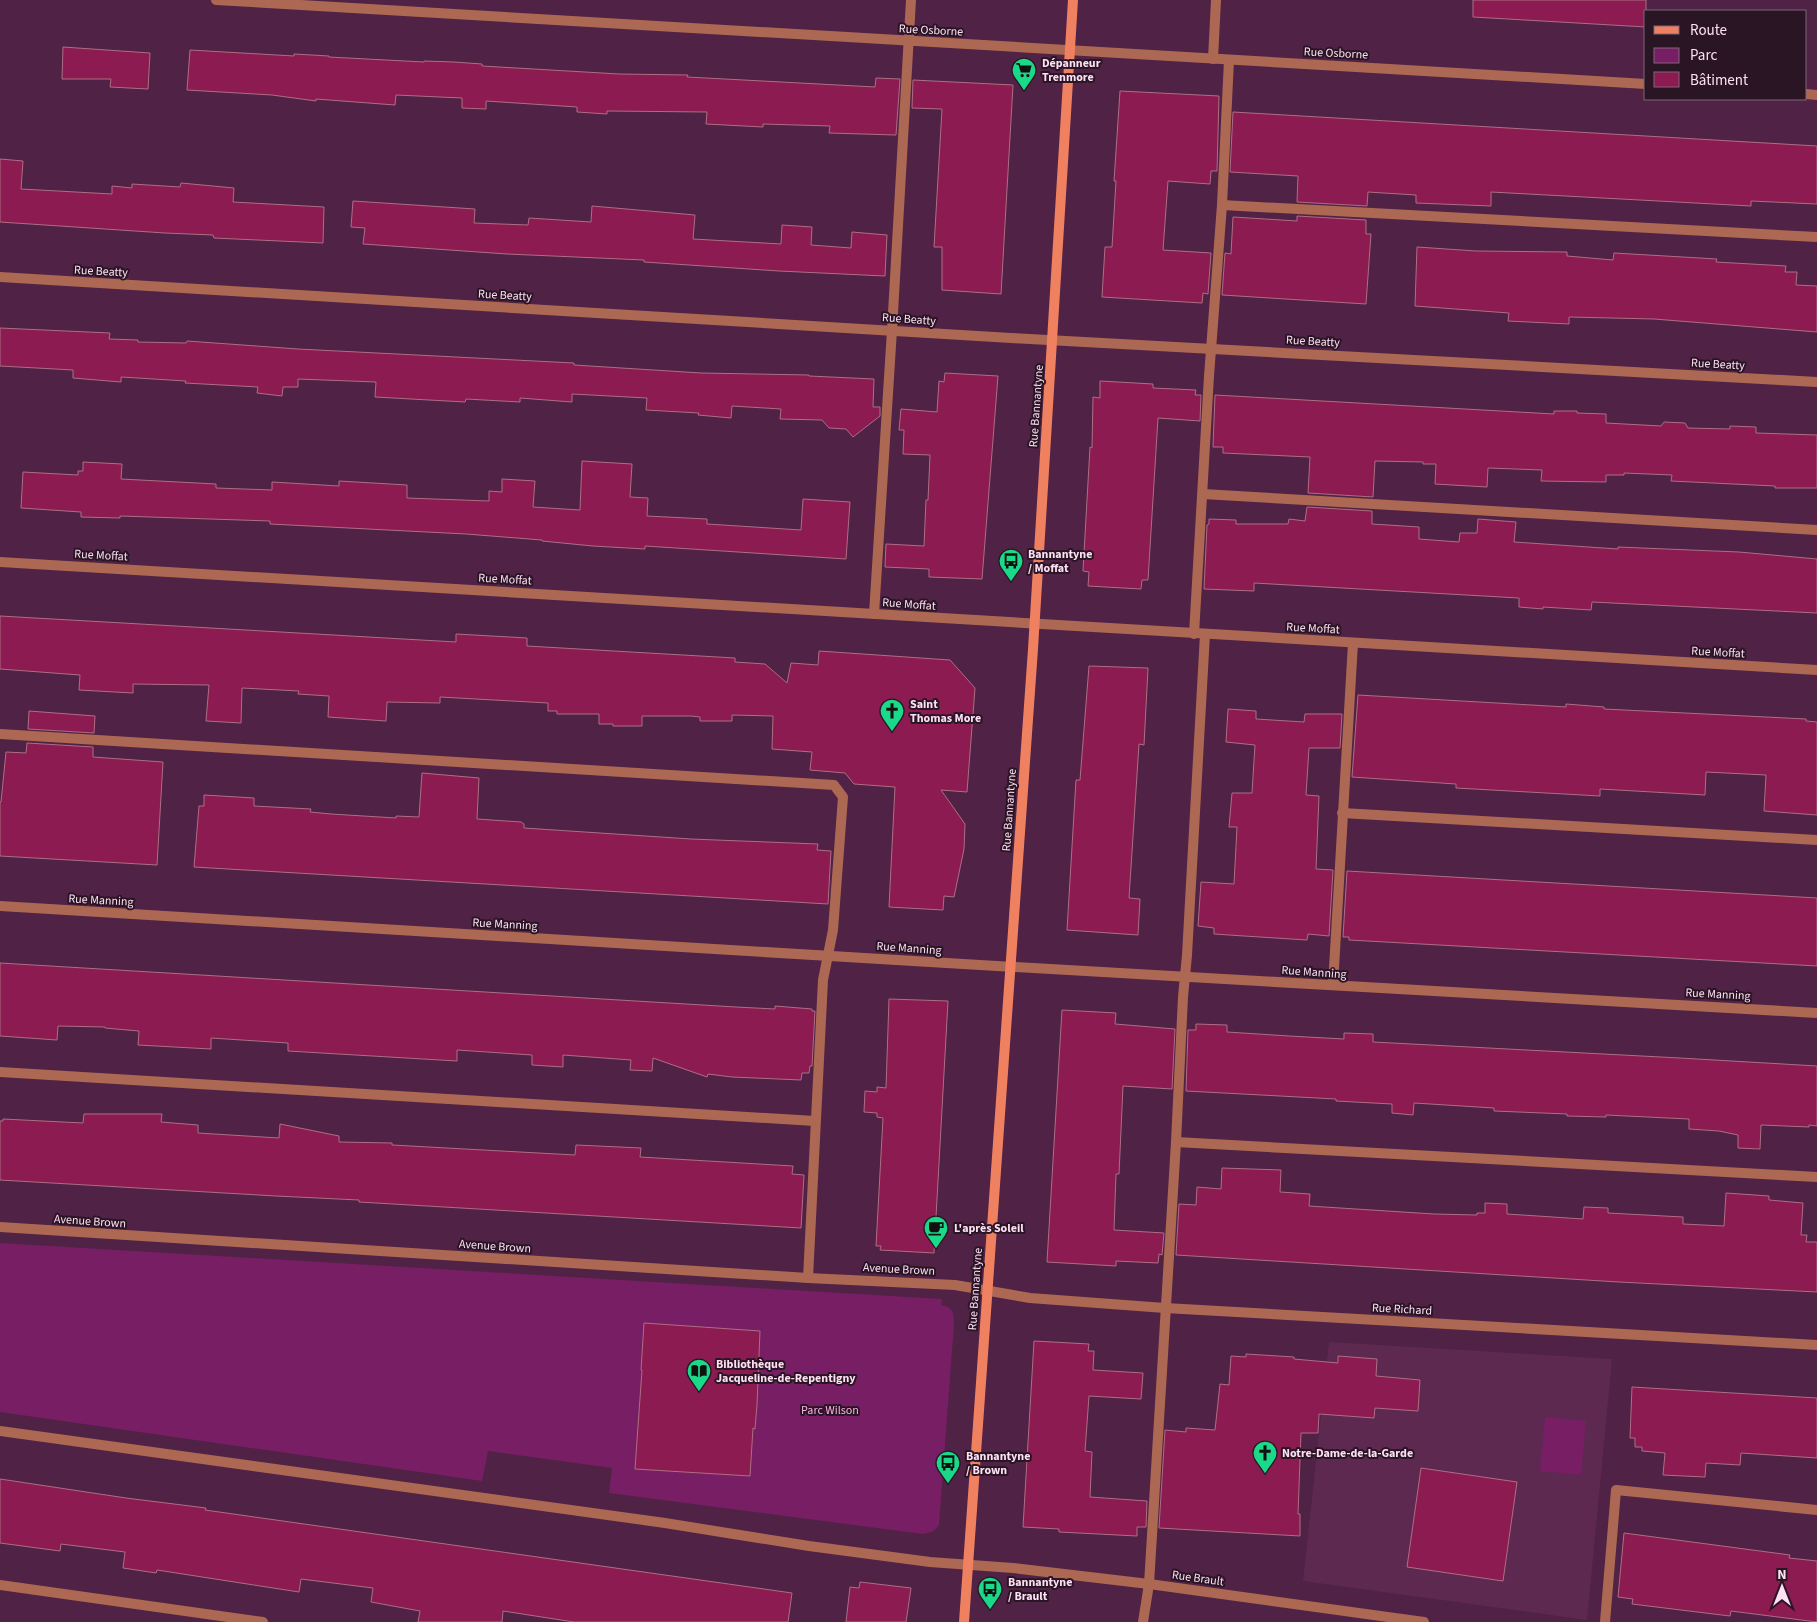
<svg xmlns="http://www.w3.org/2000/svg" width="1817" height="1622" viewBox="0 0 1817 1622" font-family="'Source Sans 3',sans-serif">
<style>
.built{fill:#5d2951}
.green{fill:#771e65}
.building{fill:#8b1b50;stroke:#ae6e84}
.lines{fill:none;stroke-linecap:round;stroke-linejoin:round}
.lane{stroke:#ad6853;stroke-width:10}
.street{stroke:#ad6853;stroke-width:10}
.secondary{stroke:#f08160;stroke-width:10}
.labels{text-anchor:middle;stroke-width:4;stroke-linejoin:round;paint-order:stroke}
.street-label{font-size:12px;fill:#fedff4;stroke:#2a1524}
.poi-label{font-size:12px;font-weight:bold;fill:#fedff4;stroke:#2a1524;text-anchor:start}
.park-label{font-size:12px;fill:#fbb1e6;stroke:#2a1524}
</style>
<rect width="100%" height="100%" fill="#502245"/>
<path class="built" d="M 1329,1342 L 1612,1359 L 1587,1620 L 1303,1581 Z"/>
<g class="green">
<path d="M 0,1243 L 942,1299 L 941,1305 C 953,1307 954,1313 954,1324 L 939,1525 C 935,1531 930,1533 923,1534 L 609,1493 L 612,1468 L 488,1451 L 482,1481 L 0,1412 Z"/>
<path d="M 1545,1417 L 1586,1421 L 1581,1475 L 1540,1471 Z"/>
</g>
<g class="building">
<path d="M 1473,0 L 1646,0 L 1646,27 L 1473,17 Z"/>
<path d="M 63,47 L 150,53 L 148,89 L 110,87 L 111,79 L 62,79 Z"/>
<path d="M 190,50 L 294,56 L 294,54 L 329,56 L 329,57 L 424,62 L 424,61 L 454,62 L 482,64 L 482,66 L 619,74 L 688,75 L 687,77 L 875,87 L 876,78 L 900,79 L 896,135 L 829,133 L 830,126 L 763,124 L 763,127 L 706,124 L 707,112 L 607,111 L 607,114 L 577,112 L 577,107 L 486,101 L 486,109 L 462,108 L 462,98 L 396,95 L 395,105 L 316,99 L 316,101 L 272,95 L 187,90 Z"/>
<path d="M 913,80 L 1013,85 L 1001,294 L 942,290 L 942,247 L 934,247 L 942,109 L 912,108 Z"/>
<path d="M 1120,91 L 1219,96 L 1217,171 L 1211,171 L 1210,184 L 1168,181 L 1163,250 L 1211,253 L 1208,294 L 1203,293 L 1202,303 L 1102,297 L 1105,247 L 1112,247 L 1116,181 L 1114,181 Z"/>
<path d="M 1233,112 L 1817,146 L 1817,204 L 1751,201 L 1751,206 L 1491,192 L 1491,206 L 1416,203 L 1416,195 L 1368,192 L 1367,206 L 1297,202 L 1298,176 L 1230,172 Z"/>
<path d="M 0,159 L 23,161 L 21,189 L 112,194 L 112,186 L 132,188 L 132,184 L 180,187 L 181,183 L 234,188 L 233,202 L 324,207 L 323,243 L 214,238 L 213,235 L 165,233 L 0,222 Z"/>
<path d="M 353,201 L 475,209 L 474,223 L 528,225 L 529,218 L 591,222 L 592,206 L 695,215 L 693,239 L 781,244 L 782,225 L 812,227 L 811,245 L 851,248 L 852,232 L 887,235 L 885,276 L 779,271 L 644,262 L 644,260 L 507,254 L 363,244 L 365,228 L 351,227 Z"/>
<path d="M 1297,216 L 1366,220 L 1366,234 L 1371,234 L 1366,304 L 1222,295 L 1225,253 L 1231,254 L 1233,217 L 1297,221 Z"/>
<path d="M 1417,247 L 1476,251 L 1567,252 L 1567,256 L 1613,260 L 1614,253 L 1717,259 L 1716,262 L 1786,266 L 1785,272 L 1797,272 L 1796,285 L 1817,286 L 1817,332 L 1654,319 L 1569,317 L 1569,324 L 1508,321 L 1509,313 L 1415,306 Z"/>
<path d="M 0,328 L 110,333 L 109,339 L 138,340 L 138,342 L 186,343 L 187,341 L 298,349 L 574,363 L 574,365 L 701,373 L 809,375 L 809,376 L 874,379 L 873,407 L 880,407 L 880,416 L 853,437 L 846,429 L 829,428 L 822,420 L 780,419 L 781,409 L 732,406 L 731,418 L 698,415 L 699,413 L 646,410 L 647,398 L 572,394 L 572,402 L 520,398 L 520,402 L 466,399 L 465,402 L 375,397 L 376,382 L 298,379 L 298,387 L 283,387 L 282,396 L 257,393 L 258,387 L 185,383 L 186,381 L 121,377 L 121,382 L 73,378 L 73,370 L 0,366 Z"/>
<path d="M 945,373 L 998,376 L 982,579 L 929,577 L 929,569 L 885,567 L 886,544 L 924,546 L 926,500 L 928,500 L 930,455 L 903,454 L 904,430 L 899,430 L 901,409 L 937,412 L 939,381 L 944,382 Z"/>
<path d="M 1100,381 L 1153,384 L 1153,388 L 1196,390 L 1195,395 L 1201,395 L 1200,421 L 1158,418 L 1148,580 L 1142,580 L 1141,589 L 1088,586 L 1089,572 L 1083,571 L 1090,447 L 1092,448 L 1093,397 L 1100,398 Z"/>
<path d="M 1215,395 L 1554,414 L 1554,411 L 1577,411 L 1577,413 L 1606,414 L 1606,423 L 1661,426 L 1664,422 L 1685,423 L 1688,428 L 1730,429 L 1730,426 L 1756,427 L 1756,433 L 1817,435 L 1817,488 L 1775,488 L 1775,486 L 1671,481 L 1672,475 L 1624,473 L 1624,475 L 1606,475 L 1606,482 L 1541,481 L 1542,470 L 1488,468 L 1487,487 L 1435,484 L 1436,464 L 1423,464 L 1423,462 L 1375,461 L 1373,497 L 1308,493 L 1310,457 L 1223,453 L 1223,447 L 1213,447 Z"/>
<path d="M 582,461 L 632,464 L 630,497 L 648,498 L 647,516 L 707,519 L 707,524 L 801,530 L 803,499 L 850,502 L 846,559 L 645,546 L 645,549 L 593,546 L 542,541 L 542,540 L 466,534 L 270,524 L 270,521 L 120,516 L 120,518 L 81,517 L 81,512 L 21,508 L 23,472 L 78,475 L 78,471 L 83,471 L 83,462 L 122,464 L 121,479 L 216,484 L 216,488 L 272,490 L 272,482 L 339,486 L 339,481 L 407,485 L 407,498 L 489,501 L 489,491 L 502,492 L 502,479 L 535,481 L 533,507 L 580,510 Z"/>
<path d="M 1307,507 L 1372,511 L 1372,524 L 1419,527 L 1419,539 L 1459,542 L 1460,533 L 1477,533 L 1478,519 L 1516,522 L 1514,542 L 1618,549 L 1618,547 L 1739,552 L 1817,559 L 1817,613 L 1592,602 L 1591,610 L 1543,607 L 1543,609 L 1519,607 L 1519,598 L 1254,583 L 1254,591 L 1204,589 L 1207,525 L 1209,524 L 1209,519 L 1236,520 L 1236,524 L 1288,524 L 1289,519 L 1305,521 Z"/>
<path d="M 0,616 L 456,642 L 456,634 L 527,638 L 527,646 L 735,658 L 735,662 L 765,664 L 787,683 L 791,663 L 818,665 L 819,651 L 950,660 L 975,688 L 967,792 L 941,790 L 965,824 L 964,849 L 954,897 L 944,896 L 943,910 L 889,907 L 895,787 L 854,784 L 845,773 L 810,770 L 812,752 L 772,749 L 773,716 L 732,715 L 732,721 L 700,721 L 700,717 L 691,716 L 642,716 L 642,726 L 613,726 L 613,724 L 599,724 L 599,714 L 557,714 L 557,711 L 548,711 L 548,703 L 440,697 L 440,703 L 387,702 L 386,721 L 328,717 L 329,696 L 298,694 L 299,691 L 242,688 L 241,723 L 206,721 L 209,685 L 133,684 L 133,693 L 79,690 L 80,675 L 0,669 Z"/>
<path d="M 1089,666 L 1148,668 L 1144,745 L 1139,744 L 1129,898 L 1140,899 L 1138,935 L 1067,930 L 1076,780 L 1080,780 Z"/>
<path d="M 1358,695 L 1566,707 L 1566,704 L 1604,707 L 1604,709 L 1806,719 L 1806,721 L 1817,722 L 1817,815 L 1764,811 L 1766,775 L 1706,772 L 1705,795 L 1600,789 L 1600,796 L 1456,788 L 1456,784 L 1352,777 Z"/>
<path d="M 1228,709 L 1256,711 L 1256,719 L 1304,722 L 1305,714 L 1342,714 L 1340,748 L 1309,748 L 1306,795 L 1319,796 L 1316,869 L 1333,870 L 1329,936 L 1308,934 L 1307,940 L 1244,936 L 1214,934 L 1214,928 L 1198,926 L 1201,882 L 1234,884 L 1237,827 L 1229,827 L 1232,793 L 1252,793 L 1255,745 L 1226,742 Z"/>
<path d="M 29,711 L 95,716 L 94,733 L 28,729 Z"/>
<path d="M 27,743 L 93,747 L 93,757 L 163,762 L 157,865 L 0,856 L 0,802 L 1,802 L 6,752 L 26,753 Z"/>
<path d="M 422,773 L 479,778 L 477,819 L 521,822 L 524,824 L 524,828 L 691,839 L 818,844 L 817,850 L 831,851 L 828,904 L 194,867 L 199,806 L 204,806 L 204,795 L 254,798 L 254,806 L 311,809 L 310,812 L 331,814 L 396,818 L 396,816 L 419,817 Z"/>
<path d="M 1347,871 L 1817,898 L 1817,966 L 1349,940 L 1349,937 L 1343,937 Z"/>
<path d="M 0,963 L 736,1007 L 775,1009 L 775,1006 L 812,1009 L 812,1011 L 815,1011 L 812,1066 L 810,1066 L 809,1073 L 802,1073 L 801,1080 L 732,1077 L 708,1074 L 707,1077 L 653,1058 L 652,1071 L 630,1070 L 631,1060 L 563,1055 L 563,1067 L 532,1065 L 532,1055 L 457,1050 L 457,1061 L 288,1051 L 288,1043 L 211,1038 L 211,1049 L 138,1045 L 139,1031 L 105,1028 L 105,1027 L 58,1026 L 57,1040 L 0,1036 Z"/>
<path d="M 889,999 L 948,1001 L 934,1253 L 880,1250 L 881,1246 L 876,1246 L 883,1118 L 877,1117 L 877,1113 L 864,1112 L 865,1091 L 877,1092 L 877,1087 L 886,1088 Z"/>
<path d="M 1062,1010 L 1116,1013 L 1115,1024 L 1175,1029 L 1172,1089 L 1123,1086 L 1119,1174 L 1116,1174 L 1114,1230 L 1164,1233 L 1162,1255 L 1159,1254 L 1158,1263 L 1116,1261 L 1116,1266 L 1047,1262 Z"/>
<path d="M 1196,1024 L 1227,1025 L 1227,1032 L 1289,1036 L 1344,1039 L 1344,1033 L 1373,1034 L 1373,1042 L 1680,1058 L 1817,1066 L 1817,1126 L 1809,1125 L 1809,1127 L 1761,1125 L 1760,1149 L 1738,1148 L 1738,1135 L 1719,1131 L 1689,1129 L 1689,1119 L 1606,1115 L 1606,1117 L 1567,1116 L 1567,1114 L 1494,1111 L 1494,1108 L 1414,1103 L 1413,1115 L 1392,1113 L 1392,1104 L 1336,1101 L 1336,1099 L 1186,1091 L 1188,1030 L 1196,1030 Z"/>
<path d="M 84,1114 L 162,1114 L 161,1122 L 198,1125 L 198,1133 L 279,1138 L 280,1124 L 339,1136 L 339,1142 L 392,1143 L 392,1145 L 575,1155 L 576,1145 L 641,1148 L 640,1157 L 793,1166 L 792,1174 L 804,1175 L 801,1228 L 359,1202 L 359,1200 L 276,1196 L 0,1180 L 0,1121 L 3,1121 L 3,1119 L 83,1123 Z"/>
<path d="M 1222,1168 L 1281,1170 L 1280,1192 L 1310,1194 L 1309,1206 L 1434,1214 L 1477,1215 L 1477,1213 L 1485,1213 L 1485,1203 L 1507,1204 L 1507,1214 L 1583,1219 L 1584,1207 L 1608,1208 L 1608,1213 L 1683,1217 L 1683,1224 L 1724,1226 L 1726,1193 L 1769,1196 L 1769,1200 L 1803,1203 L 1801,1235 L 1807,1235 L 1806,1242 L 1817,1242 L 1817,1292 L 1619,1282 L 1176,1255 L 1179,1204 L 1196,1205 L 1197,1187 L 1221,1189 Z"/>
<path d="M 644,1323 L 760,1331 L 757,1405 L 755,1429 L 753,1428 L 750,1476 L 635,1469 L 642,1370 L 641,1370 Z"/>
<path d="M 1034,1341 L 1089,1344 L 1088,1351 L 1094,1351 L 1093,1370 L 1143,1373 L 1141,1399 L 1089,1396 L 1085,1451 L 1092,1452 L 1090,1497 L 1147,1501 L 1146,1527 L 1137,1527 L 1137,1536 L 1059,1532 L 1059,1529 L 1023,1527 Z"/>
<path d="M 1246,1354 L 1294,1357 L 1294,1359 L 1338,1363 L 1338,1356 L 1377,1359 L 1376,1376 L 1420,1380 L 1418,1411 L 1375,1408 L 1374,1418 L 1319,1414 L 1318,1433 L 1301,1433 L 1298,1514 L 1300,1514 L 1300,1536 L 1159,1528 L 1165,1430 L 1186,1432 L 1186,1428 L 1215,1430 L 1220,1384 L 1229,1385 L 1231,1356 L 1246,1357 Z"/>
<path d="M 1632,1387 L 1817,1398 L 1817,1458 L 1741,1453 L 1740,1465 L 1706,1463 L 1705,1477 L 1663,1475 L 1665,1453 L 1642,1451 L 1642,1447 L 1635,1447 L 1635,1438 L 1630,1438 Z"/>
<path d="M 1421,1468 L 1517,1482 L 1503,1581 L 1407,1567 Z"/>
<path d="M 0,1479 L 126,1498 L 206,1508 L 205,1510 L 792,1593 L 788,1622 L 574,1622 L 503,1611 L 502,1622 L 418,1622 L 420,1611 L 371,1602 L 373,1588 L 301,1579 L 299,1592 L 157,1570 L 156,1573 L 123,1568 L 125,1552 L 61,1544 L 60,1551 L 0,1543 Z"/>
<path d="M 1624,1533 L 1790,1555 L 1789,1558 L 1817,1561 L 1817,1622 L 1731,1611 L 1730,1616 L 1632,1604 L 1633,1599 L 1618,1597 Z"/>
<path d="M 860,1582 L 911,1588 L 906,1622 L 846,1622 L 850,1587 L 859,1588 Z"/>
</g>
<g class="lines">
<g class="lane">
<path d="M 1213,59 L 1216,0"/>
<path d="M 1222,205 L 1817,237"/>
<path d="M 1203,494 L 1817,530"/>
<path d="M 874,614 L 892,330 L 911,0"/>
<path d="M 1194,634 L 1209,376 L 1222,205 L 1229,60"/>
<path d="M 0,734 L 834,785 L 843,797 L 833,930 L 823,980 L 808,1278"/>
<path d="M 1342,813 L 1817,840"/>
<path d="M 1333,985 L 1353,643"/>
<path d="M 0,1072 L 815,1121"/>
<path d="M 1176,1142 L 1817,1177"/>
<path d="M 0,1585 L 263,1622"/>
<path d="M 1143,1622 L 1149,1584 L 1176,1142 L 1183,997 L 1187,955 L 1205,634"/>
<path d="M 1605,1622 L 1616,1490 L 1817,1510"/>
</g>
<g class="street">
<path d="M 216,0 L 1646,84"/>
<path d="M 1806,94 L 1817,95"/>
<path d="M 0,277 L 1011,338 L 1817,382"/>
<path d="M 0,562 L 1817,670"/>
<path d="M 0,906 L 980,965 L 1817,1013"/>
<path d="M 0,1227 L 808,1278 L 955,1285 L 1030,1298 L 1165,1308 L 1817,1345"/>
<path d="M 0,1431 L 665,1523 L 809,1546 L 930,1562 L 1013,1568 L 1149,1584 L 1424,1622"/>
</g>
<path class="secondary" d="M 964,1622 L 1033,649 L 1073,0"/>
</g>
<defs>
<symbol id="supermarket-pin" viewBox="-11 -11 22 30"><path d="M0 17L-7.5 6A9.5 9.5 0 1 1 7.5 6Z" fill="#1ad988" stroke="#2a1524"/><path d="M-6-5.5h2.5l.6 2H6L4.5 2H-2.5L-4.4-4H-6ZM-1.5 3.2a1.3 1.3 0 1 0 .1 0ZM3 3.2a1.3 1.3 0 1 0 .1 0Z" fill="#111"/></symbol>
<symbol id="bus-pin" viewBox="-11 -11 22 30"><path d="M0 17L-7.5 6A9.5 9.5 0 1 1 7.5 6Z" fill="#1ad988" stroke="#2a1524"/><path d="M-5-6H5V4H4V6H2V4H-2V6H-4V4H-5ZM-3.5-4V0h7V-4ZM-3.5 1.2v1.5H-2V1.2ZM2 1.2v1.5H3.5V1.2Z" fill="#111"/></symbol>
<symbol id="church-pin" viewBox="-11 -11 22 30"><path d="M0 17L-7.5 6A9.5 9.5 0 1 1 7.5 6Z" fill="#1ad988" stroke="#2a1524"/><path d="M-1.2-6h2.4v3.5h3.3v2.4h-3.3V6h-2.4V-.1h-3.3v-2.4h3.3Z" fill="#111"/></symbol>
<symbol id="cafe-pin" viewBox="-11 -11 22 30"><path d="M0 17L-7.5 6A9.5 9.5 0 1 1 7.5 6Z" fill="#1ad988" stroke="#2a1524"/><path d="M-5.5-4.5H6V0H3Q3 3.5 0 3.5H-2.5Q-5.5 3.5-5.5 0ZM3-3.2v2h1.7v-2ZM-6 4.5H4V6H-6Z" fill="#111"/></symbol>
<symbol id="library-pin" viewBox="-11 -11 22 30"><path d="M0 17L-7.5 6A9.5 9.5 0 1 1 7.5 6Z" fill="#1ad988" stroke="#2a1524"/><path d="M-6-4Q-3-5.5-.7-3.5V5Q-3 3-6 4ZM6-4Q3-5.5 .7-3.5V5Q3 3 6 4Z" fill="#111"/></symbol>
</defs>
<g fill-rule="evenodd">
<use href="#supermarket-pin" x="1010" y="56" width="28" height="38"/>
<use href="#bus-pin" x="997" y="547" width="28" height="38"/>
<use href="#church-pin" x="878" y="697" width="28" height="38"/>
<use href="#cafe-pin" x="922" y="1214" width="28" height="38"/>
<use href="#library-pin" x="685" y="1357" width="28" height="38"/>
<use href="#church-pin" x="1251" y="1439" width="28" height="38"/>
<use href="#bus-pin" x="934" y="1449" width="28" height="38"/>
<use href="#bus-pin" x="976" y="1575" width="28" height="38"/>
</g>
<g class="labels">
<g class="street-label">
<text transform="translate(931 30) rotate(3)" y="4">Rue Osborne</text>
<text transform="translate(1336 53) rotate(3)" y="4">Rue Osborne</text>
<text transform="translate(101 271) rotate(3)" y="4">Rue Beatty</text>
<text transform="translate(505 295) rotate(3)" y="4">Rue Beatty</text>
<text transform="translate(909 319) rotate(4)" y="4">Rue Beatty</text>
<text transform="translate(1313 341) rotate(3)" y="4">Rue Beatty</text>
<text transform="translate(1718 364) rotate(3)" y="4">Rue Beatty</text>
<text transform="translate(1036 406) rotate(-86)" y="4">Rue Bannantyne</text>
<text transform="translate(101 555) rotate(3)" y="4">Rue Moffat</text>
<text transform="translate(505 579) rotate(3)" y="4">Rue Moffat</text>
<text transform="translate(909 604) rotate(4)" y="4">Rue Moffat</text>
<text transform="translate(1313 628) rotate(3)" y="4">Rue Moffat</text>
<text transform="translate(1718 652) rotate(3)" y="4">Rue Moffat</text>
<text transform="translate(1009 810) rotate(-86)" y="4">Rue Bannantyne</text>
<text transform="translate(101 900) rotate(3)" y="4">Rue Manning</text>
<text transform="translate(505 924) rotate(3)" y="4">Rue Manning</text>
<text transform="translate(909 948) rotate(4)" y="4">Rue Manning</text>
<text transform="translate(1314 972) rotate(4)" y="4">Rue Manning</text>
<text transform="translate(1718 994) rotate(3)" y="4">Rue Manning</text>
<text transform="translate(90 1221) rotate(4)" y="4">Avenue Brown</text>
<text transform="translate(495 1246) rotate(4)" y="4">Avenue Brown</text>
<text transform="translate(899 1269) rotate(3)" y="4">Avenue Brown</text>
<text transform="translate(975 1289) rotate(-86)" y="4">Rue Bannantyne</text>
<text transform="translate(1402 1309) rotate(3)" y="4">Rue Richard</text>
<text transform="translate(1198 1578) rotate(8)" y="4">Rue Brault</text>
</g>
<g class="poi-label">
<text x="1042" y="67">Dépanneur<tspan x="1042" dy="14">Trenmore</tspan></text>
<text x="1028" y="558">Bannantyne<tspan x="1028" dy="14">/ Moffat</tspan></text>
<text x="910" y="708">Saint<tspan x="910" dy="14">Thomas More</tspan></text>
<text x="954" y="1232">L'après Soleil</text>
<text x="716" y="1368">Bibliothèque<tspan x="716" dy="14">Jacqueline-de-Repentigny</tspan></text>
<text x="1282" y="1457">Notre-Dame-de-la-Garde</text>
<text x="966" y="1460">Bannantyne<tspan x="966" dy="14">/ Brown</tspan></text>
<text x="1008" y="1586">Bannantyne<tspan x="1008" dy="14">/ Brault</tspan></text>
</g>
<g class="park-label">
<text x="830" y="1414">Parc Wilson</text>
</g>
</g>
<rect x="1644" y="10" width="162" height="90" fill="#2a1524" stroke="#7f6677"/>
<rect x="1654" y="26" width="25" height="8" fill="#f08160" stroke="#7f6677"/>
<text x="1690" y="35" font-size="15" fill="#fedff4">Route</text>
<rect x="1654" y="48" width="25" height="15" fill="#771e65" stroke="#7f6677"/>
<text x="1690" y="60" font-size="15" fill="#fedff4">Parc</text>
<rect x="1654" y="72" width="25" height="15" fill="#8b1b50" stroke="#7f6677"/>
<text x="1690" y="85" font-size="15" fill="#fedff4">Bâtiment</text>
<g transform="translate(1782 1587)" stroke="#2a1524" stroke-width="4" paint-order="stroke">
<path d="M0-4L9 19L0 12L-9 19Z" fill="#fedff4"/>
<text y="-8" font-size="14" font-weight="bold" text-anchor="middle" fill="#fedff4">N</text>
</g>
</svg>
